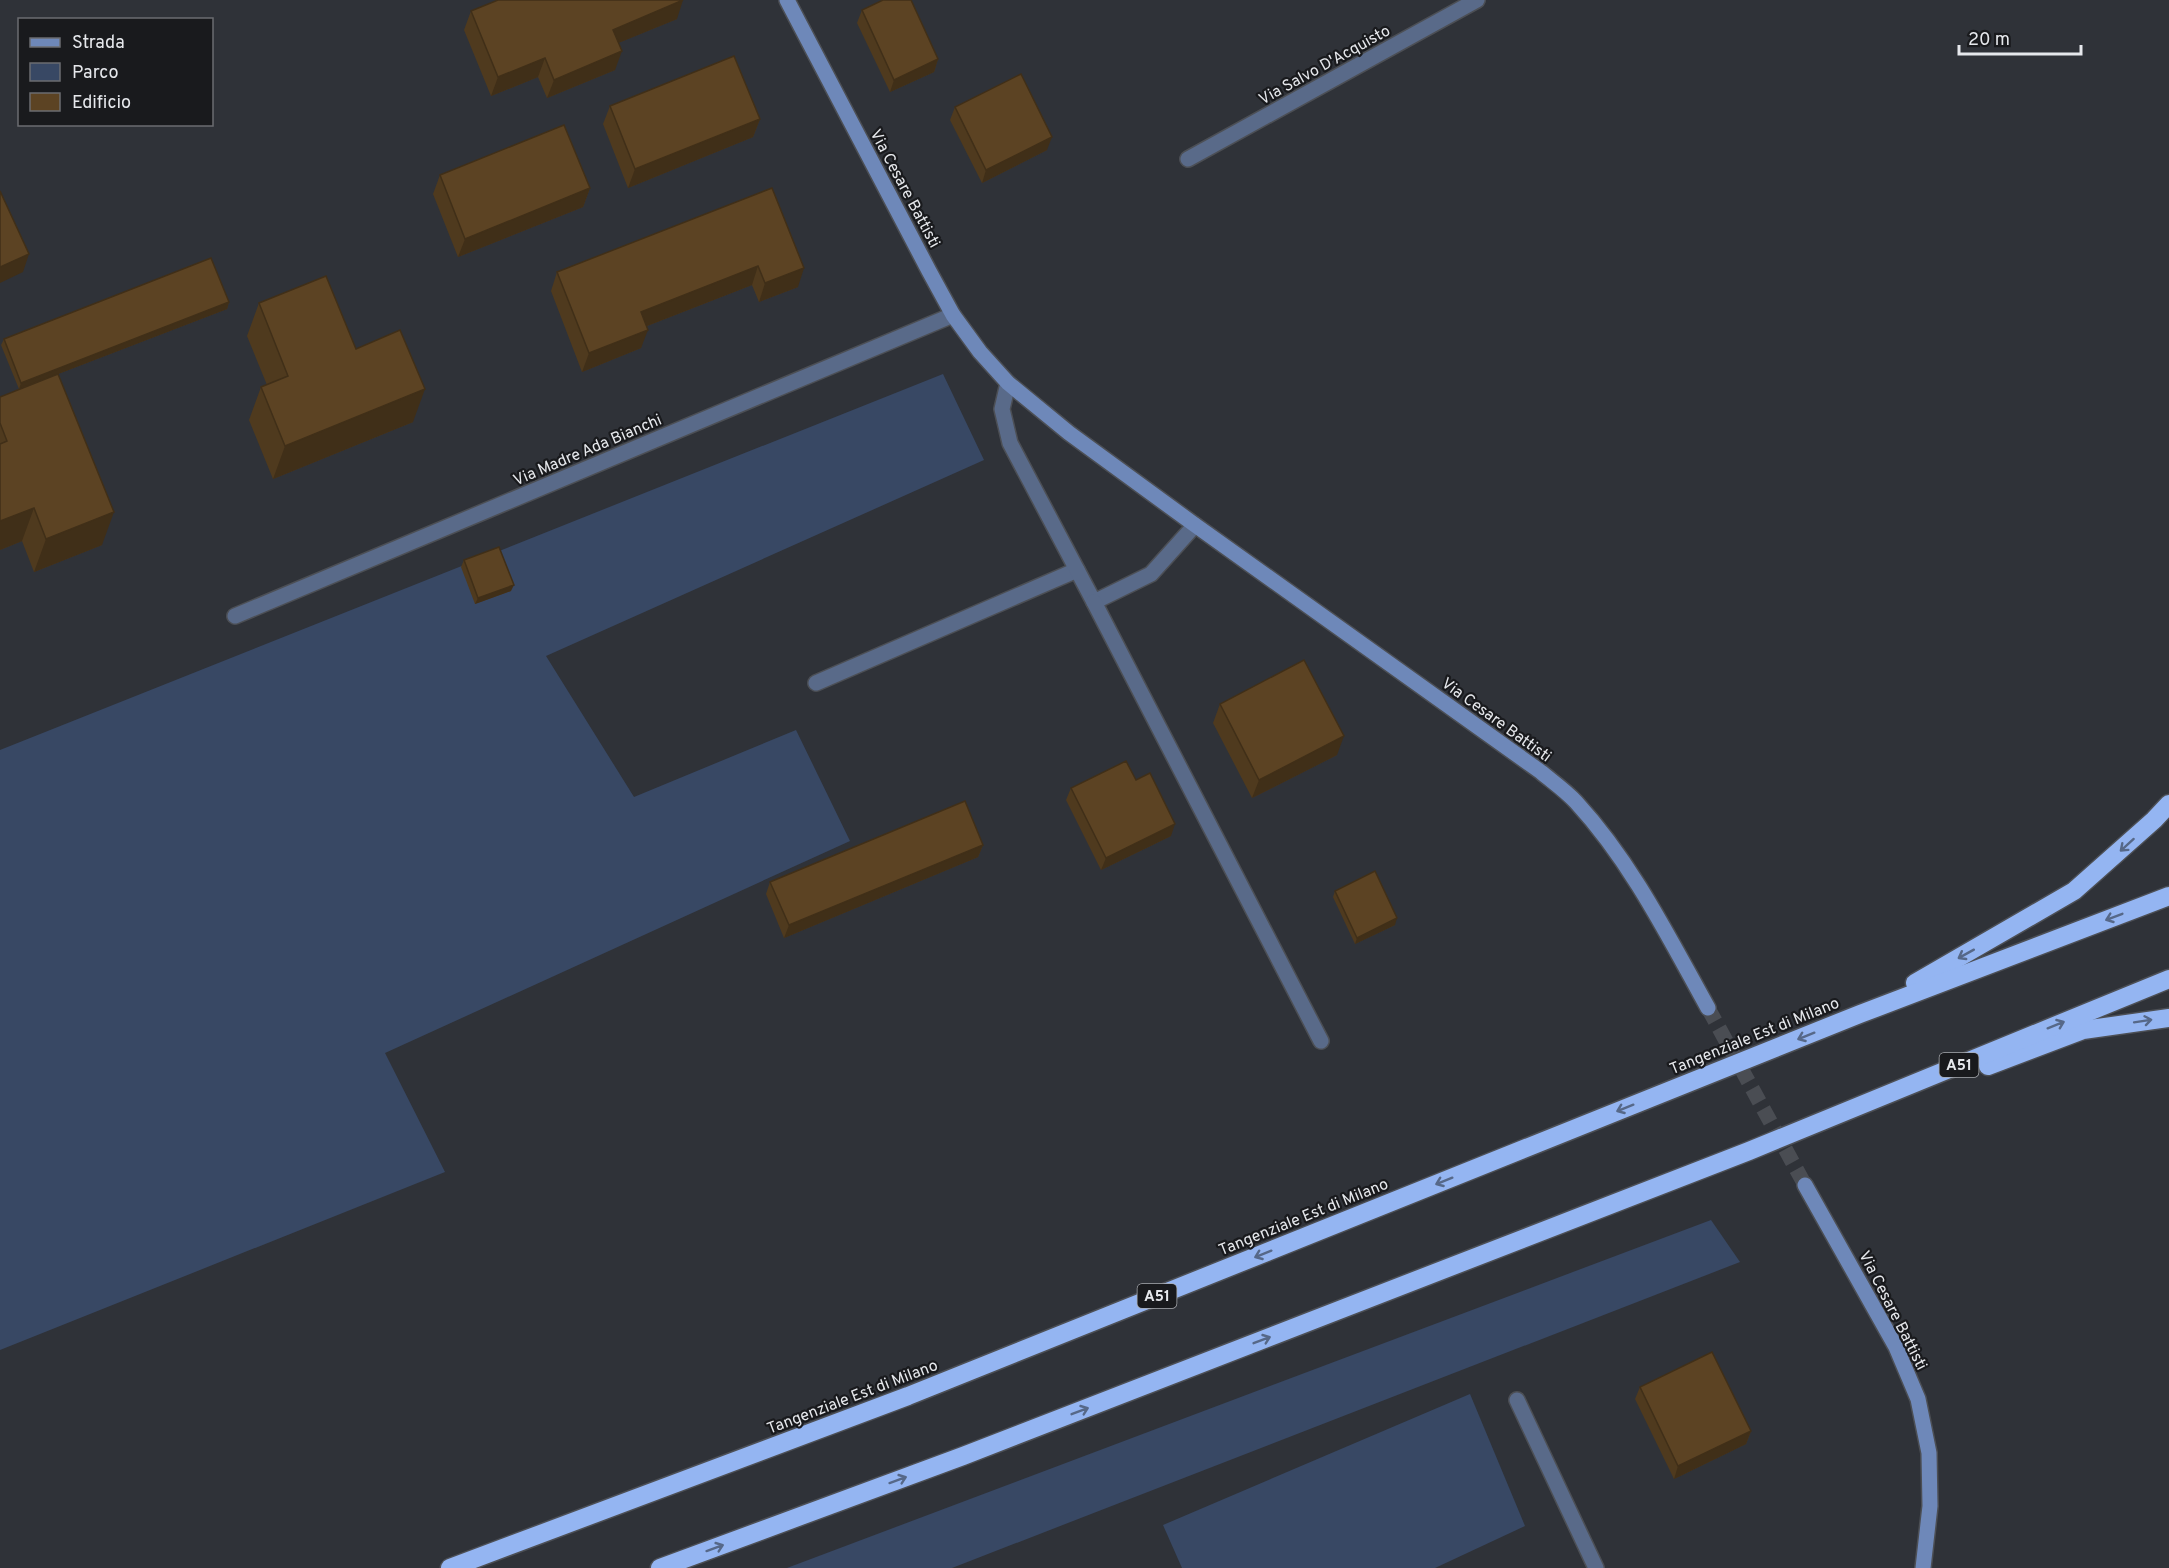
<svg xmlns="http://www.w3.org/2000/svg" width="2169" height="1568" viewBox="0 0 2169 1568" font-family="Overpass,sans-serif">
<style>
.green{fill:#384864}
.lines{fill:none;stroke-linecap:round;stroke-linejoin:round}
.secondary-tunnel{stroke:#4a4d53;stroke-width:15;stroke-dasharray:15 8;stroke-linecap:butt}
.lane-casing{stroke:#4c4f55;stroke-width:18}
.street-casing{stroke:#4c4f55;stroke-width:18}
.secondary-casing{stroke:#4c4f55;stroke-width:18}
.highway-casing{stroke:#4c4f55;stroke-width:21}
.lane{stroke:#596a89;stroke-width:15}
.street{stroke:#596a89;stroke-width:15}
.secondary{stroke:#6e88b9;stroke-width:15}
.highway{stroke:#94b5f2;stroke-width:18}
.wall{fill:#4f3a1e}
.shaded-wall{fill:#402f18}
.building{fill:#5c4323;stroke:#402f18;stroke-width:1.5}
.oneway{stroke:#566888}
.labels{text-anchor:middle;stroke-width:4.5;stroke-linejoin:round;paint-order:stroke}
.shield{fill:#191a1d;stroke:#a8aaae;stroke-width:1.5}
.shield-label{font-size:15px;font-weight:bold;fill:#e6e8ec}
.street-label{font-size:16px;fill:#e6e8ec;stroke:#191a1d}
</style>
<rect width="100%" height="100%" fill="#2f3238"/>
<g class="green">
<path d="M 943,374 L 984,460 L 546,656 L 634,797 L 796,730 L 850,841 L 385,1053 L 445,1172 L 0,1350 L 0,750 Z"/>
<path d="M 1711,1220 L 1740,1262 L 952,1568 L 787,1568 Z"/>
<path d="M 1470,1394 L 1525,1526 L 1435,1568 L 1182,1568 L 1163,1525 Z"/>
</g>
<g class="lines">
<path class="secondary-tunnel" d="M 1708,1008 L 1805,1185"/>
<defs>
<path id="lane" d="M 816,683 L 1077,570"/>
<g id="street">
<path d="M 1188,159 L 1477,0"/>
<path d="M 1008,383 L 1002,409 L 1010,443 L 1094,602 L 1151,574 L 1195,525"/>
<path d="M 1094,602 L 1321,1041"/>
<path d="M 235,616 L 953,315"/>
<path d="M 1517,1400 L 1596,1568"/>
</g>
<g id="secondary">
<path d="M 787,0 L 929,271 L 953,315 L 980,352 L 1008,383 L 1069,433 L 1195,525 L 1541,772 C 1553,782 1566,791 1576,802 C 1632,863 1668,936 1708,1008"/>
<path d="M 1805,1185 L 1896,1347 L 1918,1399 L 1929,1453 L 1930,1506 L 1923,1568"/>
</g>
<g id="highway">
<path d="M 1915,983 L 2074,891 L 2154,820 L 2169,804"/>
<path d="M 1988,1066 L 2083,1030 L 2169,1018"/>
<path d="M 450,1568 L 908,1396 L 1860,1014 L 2169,896"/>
<path d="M 660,1568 L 963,1456 L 1749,1151 L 2169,979"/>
</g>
</defs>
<use href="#lane" class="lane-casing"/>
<use href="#street" class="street-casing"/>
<use href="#secondary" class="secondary-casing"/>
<use href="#highway" class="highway-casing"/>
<use href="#lane" class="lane"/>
<use href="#street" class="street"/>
<use href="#secondary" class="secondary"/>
<use href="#highway" class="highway"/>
</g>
<g class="wall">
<path d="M 862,10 L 938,59 L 934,72 L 890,92 L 857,23 Z"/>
<path d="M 471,11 L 677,19 L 618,43 L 615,70 L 547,98 L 538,77 L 491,96 L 464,30 Z"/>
<path d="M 610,106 L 760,119 L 753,137 L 628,188 L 603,124 Z"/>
<path d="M 955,107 L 1047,150 L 982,183 L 950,120 Z"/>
<path d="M 440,175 L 590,188 L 583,207 L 458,257 L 433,194 Z"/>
<path d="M 772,188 L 798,287 L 759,302 L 752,285 L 647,326 L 641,348 L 582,372 L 551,291 L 557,272 Z"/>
<path d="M 229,302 L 227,309 L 58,374 L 102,545 L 34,572 L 22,541 L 0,550 L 0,397 L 19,389 L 1,345 L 4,339 Z"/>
<path d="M 259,303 L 356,349 L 413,422 L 273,479 L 249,420 L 261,387 L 267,385 L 247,336 Z"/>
<path d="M 464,560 L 511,591 L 475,604 L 461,567 Z"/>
<path d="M 1220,704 L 1337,755 L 1252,798 L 1213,723 Z"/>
<path d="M 1136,780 L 1171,836 L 1101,870 L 1066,800 L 1071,788 Z"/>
<path d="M 983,845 L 978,857 L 784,938 L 766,894 L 770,882 Z"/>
<path d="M 1335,891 L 1395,925 L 1355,944 L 1333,897 Z"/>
<path d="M 1640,1387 L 1751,1431 L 1746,1444 L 1674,1479 L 1635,1399 Z"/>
</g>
<g class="shaded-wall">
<path d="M 683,0 L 677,19 L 606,48 L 613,30 Z"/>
<path d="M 622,51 L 615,70 L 547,98 L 554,80 Z"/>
<path d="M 545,58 L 538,77 L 491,96 L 498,77 Z"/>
<path d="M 938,59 L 934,72 L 890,92 L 894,80 Z"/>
<path d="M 760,119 L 753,137 L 628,188 L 635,169 Z"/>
<path d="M 1052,137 L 1047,150 L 982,183 L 986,170 Z"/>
<path d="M 590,188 L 583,207 L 458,257 L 465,239 Z"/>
<path d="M 29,254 L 23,272 L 0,283 L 0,267 Z"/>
<path d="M 758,266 L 752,285 L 634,331 L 641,312 Z"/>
<path d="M 804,268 L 798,287 L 759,302 L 765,283 Z"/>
<path d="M 229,302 L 227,309 L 19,389 L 21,383 Z"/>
<path d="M 648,330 L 641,348 L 582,372 L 589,353 Z"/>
<path d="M 425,389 L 413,422 L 273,479 L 285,446 Z"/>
<path d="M 34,508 L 22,541 L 0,550 L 0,521 Z"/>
<path d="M 114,512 L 102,545 L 34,572 L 46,539 Z"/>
<path d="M 514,585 L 511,591 L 475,604 L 478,598 Z"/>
<path d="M 1344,736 L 1337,755 L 1252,798 L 1259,780 Z"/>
<path d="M 1175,824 L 1171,836 L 1101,870 L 1106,858 Z"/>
<path d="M 983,845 L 978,857 L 784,938 L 789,925 Z"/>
<path d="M 1397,918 L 1395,925 L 1355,944 L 1357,938 Z"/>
<path d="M 1751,1431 L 1746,1444 L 1674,1479 L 1678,1466 Z"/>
</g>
<g class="building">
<path d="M 498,0 L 683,0 L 613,30 L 622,51 L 554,80 L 545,58 L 498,77 L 471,11 Z"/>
<path d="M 883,0 L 911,0 L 938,59 L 894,80 L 862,10 Z"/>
<path d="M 734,56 L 760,119 L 635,169 L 610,106 Z"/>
<path d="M 1021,74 L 1052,137 L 986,170 L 955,107 Z"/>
<path d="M 564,125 L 590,188 L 465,239 L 440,175 Z"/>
<path d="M 772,188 L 804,268 L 765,283 L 758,266 L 641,312 L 648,330 L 589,353 L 557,272 Z"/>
<path d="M 0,191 L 29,254 L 0,267 Z"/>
<path d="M 211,258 L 229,302 L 21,383 L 4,339 Z"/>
<path d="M 326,276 L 356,349 L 400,330 L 425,389 L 285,446 L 261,387 L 288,376 L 259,303 Z"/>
<path d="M 58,374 L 114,512 L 46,539 L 34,508 L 0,521 L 0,444 L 7,441 L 0,423 L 0,397 Z"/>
<path d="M 499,547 L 514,585 L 478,598 L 464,560 Z"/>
<path d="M 1304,660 L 1344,736 L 1259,780 L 1220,704 Z"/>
<path d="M 1126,761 L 1136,780 L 1150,773 L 1175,824 L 1106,858 L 1071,788 Z"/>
<path d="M 965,801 L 983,845 L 789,925 L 770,882 Z"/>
<path d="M 1375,871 L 1397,918 L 1357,938 L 1335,891 Z"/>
<path d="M 1712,1352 L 1751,1431 L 1678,1466 L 1640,1387 Z"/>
</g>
<defs><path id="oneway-shaft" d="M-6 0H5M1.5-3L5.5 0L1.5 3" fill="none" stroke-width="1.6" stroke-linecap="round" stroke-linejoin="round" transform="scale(1.5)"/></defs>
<g class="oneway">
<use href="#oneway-shaft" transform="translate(2127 845) rotate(138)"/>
<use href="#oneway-shaft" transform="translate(2114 917) rotate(159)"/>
<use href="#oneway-shaft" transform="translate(1966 954) rotate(151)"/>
<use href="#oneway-shaft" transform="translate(2143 1021) rotate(-9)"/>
<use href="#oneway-shaft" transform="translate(2056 1025) rotate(-22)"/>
<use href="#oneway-shaft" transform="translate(1806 1036) rotate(158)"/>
<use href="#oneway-shaft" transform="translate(1625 1108) rotate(158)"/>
<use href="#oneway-shaft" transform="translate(1444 1181) rotate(158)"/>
<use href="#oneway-shaft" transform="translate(1263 1254) rotate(158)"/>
<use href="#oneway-shaft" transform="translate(1262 1340) rotate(-21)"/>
<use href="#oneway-shaft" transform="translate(1080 1411) rotate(-21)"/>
<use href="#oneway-shaft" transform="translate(898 1480) rotate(-20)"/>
<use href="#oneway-shaft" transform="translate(715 1548) rotate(-20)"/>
</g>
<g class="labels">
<g class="shield">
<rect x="1939.5" y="1053" width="39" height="24" rx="4.5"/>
<rect x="1137.5" y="1284" width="39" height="24" rx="4.5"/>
</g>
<g class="shield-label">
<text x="1959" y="1070">A51</text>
<text x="1157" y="1301">A51</text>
</g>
<g class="street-label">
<text transform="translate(1324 64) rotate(-29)" y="6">Via Salvo D'Acquisto</text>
<text transform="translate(906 188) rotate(62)" y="6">Via Cesare Battisti</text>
<text transform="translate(587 449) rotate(-23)" y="6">Via Madre Ada Bianchi</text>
<text transform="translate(1497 719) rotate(36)" y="6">Via Cesare Battisti</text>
<text transform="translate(1754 1035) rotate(-22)" y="6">Tangenziale Est di Milano</text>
<text transform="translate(1303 1216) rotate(-22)" y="6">Tangenziale Est di Milano</text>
<text transform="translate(1894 1310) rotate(63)" y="6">Via Cesare Battisti</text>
<text transform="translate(852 1396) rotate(-21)" y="6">Tangenziale Est di Milano</text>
</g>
</g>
<rect x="18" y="18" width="195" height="108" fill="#191a1d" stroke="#6b6c70" stroke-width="1.5"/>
<rect x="30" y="38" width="30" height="9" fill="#6e88b9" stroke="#6b6c70" stroke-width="1.5"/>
<text x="72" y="48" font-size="18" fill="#e6e8ec">Strada</text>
<rect x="30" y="63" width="30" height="18" fill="#384864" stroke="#6b6c70" stroke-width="1.5"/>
<text x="72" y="78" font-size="18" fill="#e6e8ec">Parco</text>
<rect x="30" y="93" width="30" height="18" fill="#5c4323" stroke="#6b6c70" stroke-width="1.5"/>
<text x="72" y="108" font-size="18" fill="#e6e8ec">Edificio</text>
<path d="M1959 45v9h122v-9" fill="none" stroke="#e6e8ec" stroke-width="3"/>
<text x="1968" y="45" font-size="18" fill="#e6e8ec" stroke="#191a1d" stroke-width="4.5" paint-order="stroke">20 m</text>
</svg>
